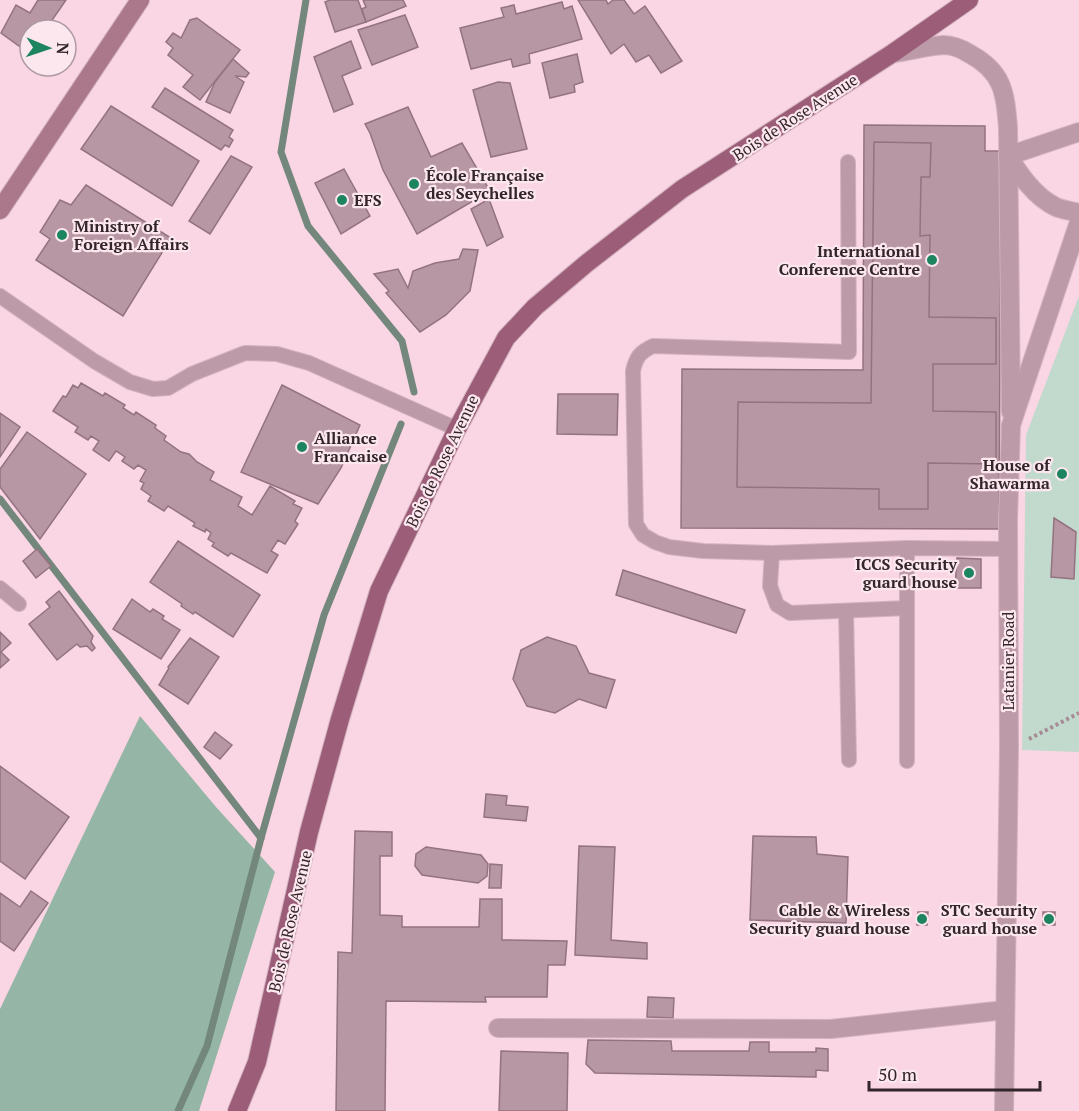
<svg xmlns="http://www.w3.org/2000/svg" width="1079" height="1111" viewBox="0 0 1079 1111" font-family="'PT Serif',serif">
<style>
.green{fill:#c2d9cd}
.forest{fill:#95b6a6}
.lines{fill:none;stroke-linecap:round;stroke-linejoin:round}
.stream{stroke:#73877d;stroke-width:7}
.building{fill:#b897a4;stroke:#947380;stroke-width:1.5}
.service-casing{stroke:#d2b2be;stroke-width:16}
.minor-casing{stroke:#d2b2be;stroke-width:20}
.tertiary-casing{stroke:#d2b2be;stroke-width:20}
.secondary-casing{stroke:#d2b2be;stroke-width:20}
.primary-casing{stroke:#d2b2be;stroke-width:20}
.path{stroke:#a68b96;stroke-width:4;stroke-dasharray:3 3;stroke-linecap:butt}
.service{stroke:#bd9aa7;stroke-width:14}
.minor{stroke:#bd9aa7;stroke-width:18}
.tertiary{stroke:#bd9aa7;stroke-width:18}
.secondary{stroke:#aa778b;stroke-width:18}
.primary{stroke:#9b5d78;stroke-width:18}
.poi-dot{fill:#1c845f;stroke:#fde7ef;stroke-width:2}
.labels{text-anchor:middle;stroke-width:4.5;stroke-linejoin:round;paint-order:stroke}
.street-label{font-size:16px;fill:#33262b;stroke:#fde7ef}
.poi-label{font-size:16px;font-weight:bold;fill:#33262b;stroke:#fde7ef;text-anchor:end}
</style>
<rect width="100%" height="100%" fill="#fad5e3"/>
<path class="green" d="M 1079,296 L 1079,752 L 1022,750 L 1026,435 Z"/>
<path class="forest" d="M 140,716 L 216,807 L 275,872 L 199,1111 L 0,1111 L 0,1009 Z"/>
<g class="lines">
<g class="stream">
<path d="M 306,0 L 281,152 L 308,226 L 402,341 L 414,392"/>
<path d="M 0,499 L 261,838"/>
<path d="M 178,1111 L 207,1046 L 261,838 L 324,615 L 401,424"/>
</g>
</g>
<g class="building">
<path d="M 38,0 L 66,0 L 48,26 L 49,28 L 47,30 L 30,30 L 30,54 L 1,33 L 16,5 L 30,13 Z"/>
<path d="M 330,0 L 358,0 L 366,22 L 335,32 L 325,2 Z"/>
<path d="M 363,0 L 403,0 L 406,6 L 366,22 L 362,9 L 366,7 Z"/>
<path d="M 578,0 L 606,0 L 608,4 L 613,0 L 624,0 L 634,14 L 645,6 L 682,61 L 661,73 L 649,55 L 636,62 L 624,44 L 611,54 Z"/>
<path d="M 562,2 L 564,9 L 572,6 L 582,39 L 529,54 L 530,63 L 513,67 L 511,59 L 471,69 L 460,28 L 504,17 L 501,8 L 514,5 L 516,14 Z"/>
<path d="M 405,15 L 418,47 L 372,65 L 358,30 Z"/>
<path d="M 197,18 L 240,50 L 200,100 L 183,87 L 193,75 L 168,55 L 173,48 L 166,42 L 173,33 L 181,38 L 190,20 Z"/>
<path d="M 351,41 L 361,68 L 342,76 L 353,104 L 334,112 L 314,57 Z"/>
<path d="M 577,54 L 583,82 L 574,85 L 575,92 L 550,98 L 542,63 Z"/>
<path d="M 233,59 L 249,73 L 246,77 L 235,76 L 244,82 L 230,113 L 206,102 L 215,82 Z"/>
<path d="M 498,82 L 510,83 L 527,149 L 491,157 L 473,90 Z"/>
<path d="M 165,88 L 233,130 L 229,137 L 233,140 L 229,147 L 225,145 L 221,150 L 152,107 Z"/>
<path d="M 111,106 L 199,161 L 172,206 L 81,149 Z"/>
<path d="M 408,107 L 431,157 L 462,143 L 490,191 L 417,234 L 383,170 L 370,133 L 365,124 Z"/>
<path d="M 864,125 L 985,126 L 985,151 L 1001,151 L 999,529 L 681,528 L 682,369 L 863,370 Z"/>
<path d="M 874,142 L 931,143 L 930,177 L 921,177 L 920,236 L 930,235 L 929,317 L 996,318 L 996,364 L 933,364 L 933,411 L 996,412 L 996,464 L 928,463 L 928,509 L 879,509 L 879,489 L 737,487 L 738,402 L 871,403 Z"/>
<path d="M 231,156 L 252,167 L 210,234 L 189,221 Z"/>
<path d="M 344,169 L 370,216 L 341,234 L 315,183 Z"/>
<path d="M 86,185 L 171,238 L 123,316 L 36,260 L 50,239 L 40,232 L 60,200 L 71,205 Z"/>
<path d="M 489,199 L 503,237 L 487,246 L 471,209 Z"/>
<path d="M 463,249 L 478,250 L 470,291 L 446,315 L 420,332 L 386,293 L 389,291 L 374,274 L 398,269 L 408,288 L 413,271 L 435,263 L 459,259 Z"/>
<path d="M 81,383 L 103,396 L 105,393 L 125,405 L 123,408 L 134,415 L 136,412 L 156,425 L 155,428 L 166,436 L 164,440 L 181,452 L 189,454 L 197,462 L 214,472 L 210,480 L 242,497 L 238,506 L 252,515 L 270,486 L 295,501 L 293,504 L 302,508 L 295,521 L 298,524 L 285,544 L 278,540 L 271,551 L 278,555 L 267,573 L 231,553 L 228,556 L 212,546 L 214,543 L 208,539 L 211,533 L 206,529 L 205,532 L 193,526 L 195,523 L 168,506 L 164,511 L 148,501 L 151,496 L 141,489 L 144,483 L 140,481 L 146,470 L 138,465 L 134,469 L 122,461 L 125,457 L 116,451 L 109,461 L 93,450 L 99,441 L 91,436 L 88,440 L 75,432 L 78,427 L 53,411 L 63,396 L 66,397 L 73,385 L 78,388 Z"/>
<path d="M 282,385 L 360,425 L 341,468 L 318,504 L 241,472 Z"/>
<path d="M 558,394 L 618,394 L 617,435 L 557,434 Z"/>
<path d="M 0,413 L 20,427 L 0,457 Z"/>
<path d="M 27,432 L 86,474 L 40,539 L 0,487 L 0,469 Z"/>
<path d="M 1054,518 L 1076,532 L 1074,579 L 1051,577 Z"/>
<path d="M 178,541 L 260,595 L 233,637 L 195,612 L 193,614 L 181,606 L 182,604 L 150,582 Z"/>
<path d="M 37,549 L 51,566 L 36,578 L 23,561 Z"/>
<path d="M 957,558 L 981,559 L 981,588 L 955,588 Z"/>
<path d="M 623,570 L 745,610 L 736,633 L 616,595 Z"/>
<path d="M 59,591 L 93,636 L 91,642 L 95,648 L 92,651 L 87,646 L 80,647 L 77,644 L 57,660 L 29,624 L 50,607 L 46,602 Z"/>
<path d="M 132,599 L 150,612 L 153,609 L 164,616 L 162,619 L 180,630 L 161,659 L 113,629 Z"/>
<path d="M 0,632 L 11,643 L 1,652 L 9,660 L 0,668 Z"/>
<path d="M 547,637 L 576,646 L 589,673 L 615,680 L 606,708 L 579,699 L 555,713 L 527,706 L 513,679 L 521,650 Z"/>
<path d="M 190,638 L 219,657 L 188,704 L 159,685 L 169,668 L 168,667 Z"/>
<path d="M 215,732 L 232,745 L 220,759 L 204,747 Z"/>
<path d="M 0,766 L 69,817 L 25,879 L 0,861 Z"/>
<path d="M 486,794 L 507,796 L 506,805 L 528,807 L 526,821 L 484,817 Z"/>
<path d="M 355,831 L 392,832 L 392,856 L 380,856 L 380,915 L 402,916 L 402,927 L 479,927 L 480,899 L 502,899 L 502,940 L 567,941 L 565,965 L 548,965 L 547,997 L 485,997 L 486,1002 L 386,1001 L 385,1111 L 336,1111 L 338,952 L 352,953 Z"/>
<path d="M 753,836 L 816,837 L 817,854 L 848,857 L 846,923 L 750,920 Z"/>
<path d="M 579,846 L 615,847 L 611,940 L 647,943 L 647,959 L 575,955 Z"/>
<path d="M 426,847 L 481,855 L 488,864 L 487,876 L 478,883 L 422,875 L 415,866 L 416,854 Z"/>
<path d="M 490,864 L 502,865 L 501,888 L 489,888 Z"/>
<path d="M 31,891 L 48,903 L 14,951 L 0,941 L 0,893 L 20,907 Z"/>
<path d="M 918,912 L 928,912 L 927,925 L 917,925 Z"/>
<rect x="1043" y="912" width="12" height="13"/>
<path d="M 648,997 L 674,998 L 673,1018 L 647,1017 Z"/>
<path d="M 588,1040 L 671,1041 L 672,1051 L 749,1051 L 750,1042 L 769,1042 L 769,1052 L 816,1052 L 816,1048 L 828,1049 L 828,1071 L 816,1070 L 816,1077 L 595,1073 L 586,1064 Z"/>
<path d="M 501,1051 L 568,1053 L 567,1111 L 499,1111 Z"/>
</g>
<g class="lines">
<defs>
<g id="service">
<path d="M 848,162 L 849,352 L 653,346 C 640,352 636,357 633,371 L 636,524 L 643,535 L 655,542 L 669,547 L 703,551 L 772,553 L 907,548 L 1007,549"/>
<path d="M 0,296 L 94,361 L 130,382 L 153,389 L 168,388 L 192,374 L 245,353 L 277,354 L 309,363 L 457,429"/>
<path d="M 772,553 L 770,586 L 777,605 L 790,613 L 907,608"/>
<path d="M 0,588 L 19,604"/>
<path d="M 846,611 L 849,760"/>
<path d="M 907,761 L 907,548"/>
</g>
<path id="minor" d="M 498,1028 L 831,1029 L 1005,1010"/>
<g id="tertiary">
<path d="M 893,53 C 910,51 927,46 944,45 C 953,45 962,49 970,54 C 1003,72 1005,92 1008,127 L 1011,412"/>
<path d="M 1079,132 L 1008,156 C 1020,175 1035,197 1056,207 C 1063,210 1072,211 1079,213"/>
<path d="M 1004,1111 L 1009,749 L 1008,519 L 1011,425 L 1079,222"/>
</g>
<path id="secondary" d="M 0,210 L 140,0"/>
<path id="primary" d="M 237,1111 L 257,1062 L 309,832 L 340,719 L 379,591 L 457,429 L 506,338 L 535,307 L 587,263 L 682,189 L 893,53 L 969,0"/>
</defs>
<use href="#service" class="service-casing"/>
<use href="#minor" class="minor-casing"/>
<use href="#tertiary" class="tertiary-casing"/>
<use href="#secondary" class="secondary-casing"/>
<use href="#primary" class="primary-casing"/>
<path class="path" d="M 1029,739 L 1079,713"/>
<use href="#service" class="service"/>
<use href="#minor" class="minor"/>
<use href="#tertiary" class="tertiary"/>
<use href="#secondary" class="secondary"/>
<use href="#primary" class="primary"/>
</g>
<g class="poi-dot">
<circle cx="414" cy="184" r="6"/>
<circle cx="342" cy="200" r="6"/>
<circle cx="62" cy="235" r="6"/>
<circle cx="932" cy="260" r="6"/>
<circle cx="302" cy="447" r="6"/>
<circle cx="1062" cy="474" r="6"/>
<circle cx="969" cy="573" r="6"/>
<circle cx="922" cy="919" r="6"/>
<circle cx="1049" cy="919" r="6"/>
</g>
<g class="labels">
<g class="street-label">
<text transform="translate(795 117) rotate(-33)" y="6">Bois de Rose Avenue</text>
<text transform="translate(442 461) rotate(-64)" y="6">Bois de Rose Avenue</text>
<text transform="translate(1008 661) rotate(-90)" y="6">Latanier Road</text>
<text transform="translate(290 921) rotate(-77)" y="6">Bois de Rose Avenue</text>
</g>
<g class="poi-label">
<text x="426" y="181" text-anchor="start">École Française<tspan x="426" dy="18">des Seychelles</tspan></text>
<text x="354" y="206" text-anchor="start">EFS</text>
<text x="74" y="232" text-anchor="start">Ministry of<tspan x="74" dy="18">Foreign Affairs</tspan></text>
<text x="920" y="257">International<tspan x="920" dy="18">Conference Centre</tspan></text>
<text x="314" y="444" text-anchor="start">Alliance<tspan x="314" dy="18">Francaise</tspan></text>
<text x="1050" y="471">House of<tspan x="1050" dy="18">Shawarma</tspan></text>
<text x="957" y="570">ICCS Security<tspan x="957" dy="18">guard house</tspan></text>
<text x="910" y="916">Cable &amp; Wireless<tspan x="910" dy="18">Security guard house</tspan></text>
<text x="1037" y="916">STC Security<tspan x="1037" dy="18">guard house</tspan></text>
</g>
</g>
<g transform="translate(48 48) rotate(92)"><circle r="28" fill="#fde7ef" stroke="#ac9aa1" stroke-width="1.5"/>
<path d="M0-4.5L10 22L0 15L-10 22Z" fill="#1c845f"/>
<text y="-9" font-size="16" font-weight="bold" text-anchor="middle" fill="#33262b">N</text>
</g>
<path d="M869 1081v9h171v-9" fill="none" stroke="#33262b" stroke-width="3"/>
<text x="878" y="1081" font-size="18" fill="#33262b" stroke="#fde7ef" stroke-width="4.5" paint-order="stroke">50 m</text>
</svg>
